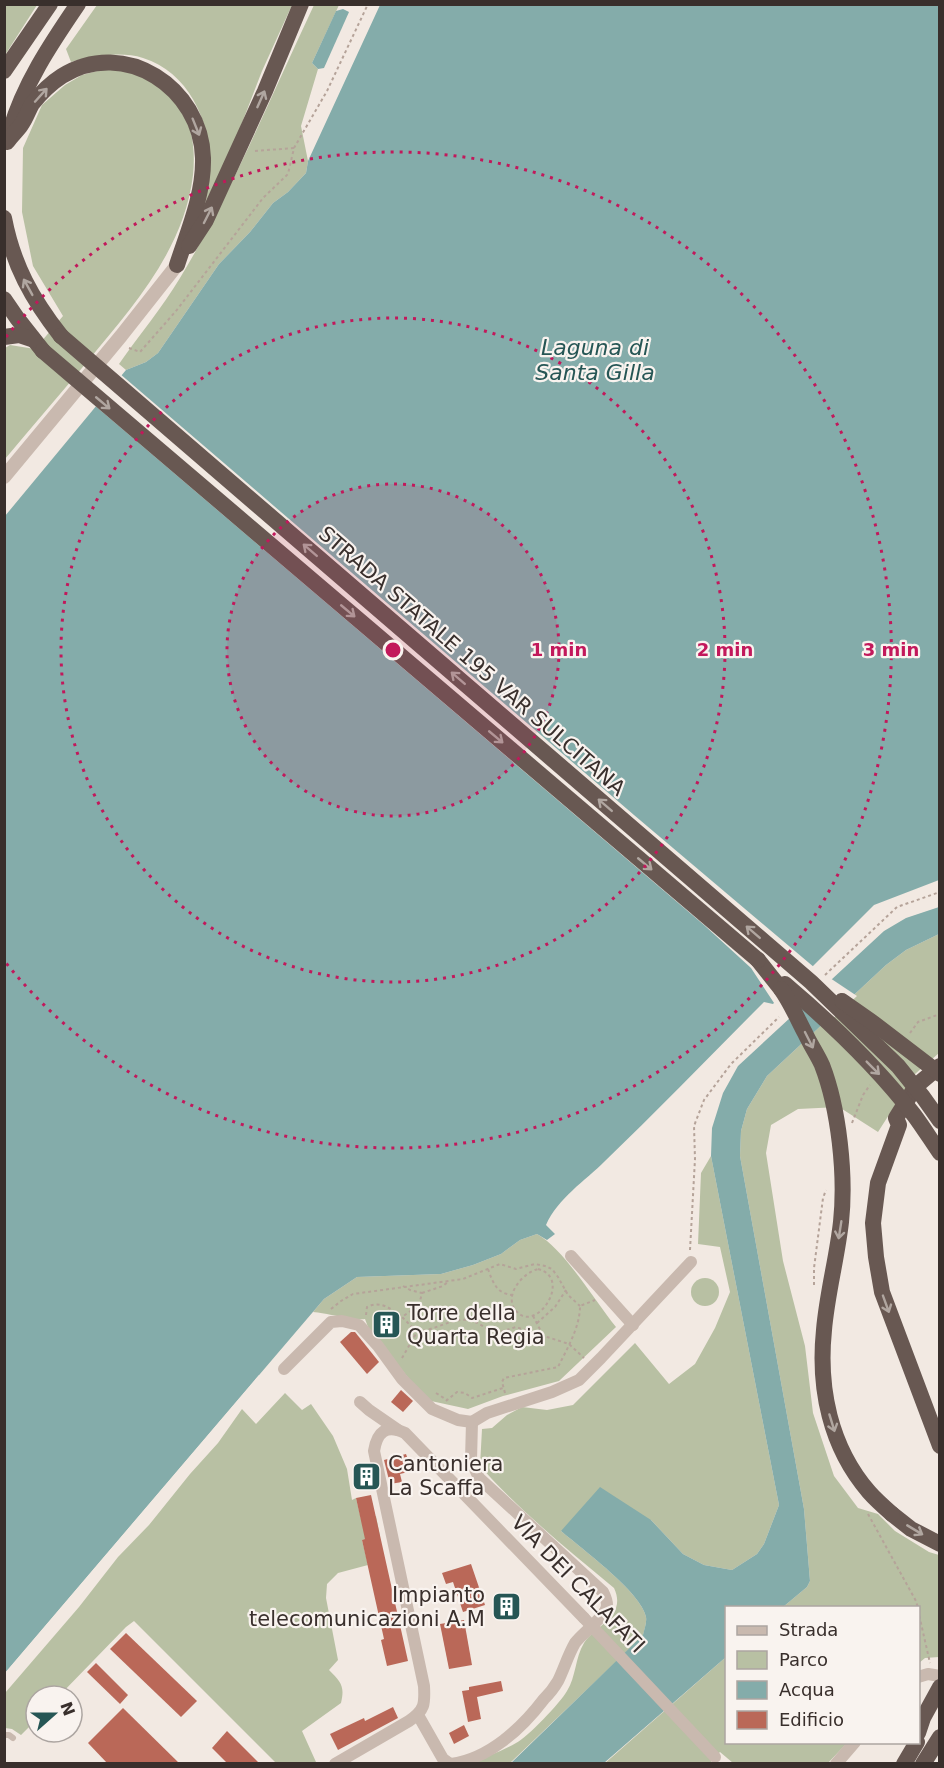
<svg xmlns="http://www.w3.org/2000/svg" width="944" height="1768" viewBox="0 0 944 1768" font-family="'DejaVu Sans',sans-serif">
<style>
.green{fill:#b8c0a3}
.water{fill:#84acaa}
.pier{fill:#f2e9e2}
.building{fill:#ba6858}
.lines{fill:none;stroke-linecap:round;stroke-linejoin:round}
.path{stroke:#b5a399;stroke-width:2;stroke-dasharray:3 3;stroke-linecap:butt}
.service{stroke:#c9b9af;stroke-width:6}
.minor{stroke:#c9b9af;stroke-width:12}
.tertiary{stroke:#c9b9af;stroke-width:14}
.trunk{stroke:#685852;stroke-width:16}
.minor-bridge{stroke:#c9b9af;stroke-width:12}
.trunk-bridge{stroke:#685852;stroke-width:16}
.oneway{stroke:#b0a6a0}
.ring{fill:none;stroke:#c2185b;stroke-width:3;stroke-dasharray:3 6}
.labels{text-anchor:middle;stroke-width:4.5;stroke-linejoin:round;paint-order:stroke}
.street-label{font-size:21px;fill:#392f2c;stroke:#f9f3ef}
.poi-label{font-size:21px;fill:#392f2c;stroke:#f9f3ef;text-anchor:start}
.water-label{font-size:22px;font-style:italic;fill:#265655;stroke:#f9f3ef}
.centre{fill:#c2185b;stroke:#f9f3ef;stroke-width:3}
.ring-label{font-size:18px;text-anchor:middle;font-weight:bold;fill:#c2185b;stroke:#f9f3ef;stroke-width:4.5;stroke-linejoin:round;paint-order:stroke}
</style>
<rect width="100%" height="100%" fill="#f2e9e2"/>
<g class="green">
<path d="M 5,4 L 37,5 L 5,55 L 4,5 Z"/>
<path d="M 97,5 L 292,5 L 262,71 L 230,154 L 202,209 C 204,194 210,178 210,164 C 210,120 188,72 143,58 C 121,51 92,56 71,62 L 66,49 Z"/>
<path d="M 314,5 L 339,5 L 312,63 L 318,69 L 301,126 L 308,161 L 306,173 L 288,192 L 273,203 L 250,232 L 219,264 L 158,353 L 146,362 L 126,370 L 119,364 C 139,335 162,308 180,278 C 232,192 271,96 314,5 Z"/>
<path d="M 105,69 C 143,71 162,80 183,114 C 194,132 195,155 193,175 C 184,250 133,306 87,362 C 60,394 32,427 5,459 L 5,348 L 10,345 L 35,349 L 63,316 L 33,266 L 22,212 L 23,148 L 42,105 L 65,85 L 82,75 Z"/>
<path d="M 939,934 L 939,1053 L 915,1074 L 878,1132 L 839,1107 L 798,1109 L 771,1125 L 766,1153 L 783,1261 L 805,1346 L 813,1413 L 834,1476 L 858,1508 L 878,1514 L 895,1531 L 929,1552 L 939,1555 L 939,1657 L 925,1658 L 919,1663 L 918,1608 L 783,1607 L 807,1587 L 810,1581 L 804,1509 L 740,1156 L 741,1131 L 747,1109 L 767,1076 L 886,965 L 906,950 Z"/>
<path d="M 711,1156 L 779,1505 L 764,1544 L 757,1554 L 732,1570 L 704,1565 L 683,1554 L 651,1520 L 561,1531 C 582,1549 641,1592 646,1617 C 647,1623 644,1630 643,1636 L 510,1763 L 470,1764 C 485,1757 502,1751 516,1743 C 527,1738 561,1702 567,1691 C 576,1677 575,1658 584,1643 C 597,1624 627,1616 614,1588 C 568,1550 520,1511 480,1466 L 482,1429 L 492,1428 L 507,1415 L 522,1407 L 547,1410 L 573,1405 L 635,1343 L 669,1384 L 695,1364 L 715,1328 L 730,1292 L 720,1247 L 698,1244 L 701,1173 Z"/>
<path d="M 537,1234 C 564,1249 595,1301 616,1327 L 559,1381 L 503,1396 L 468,1409 L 431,1401 L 421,1394 L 368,1327 L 365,1319 C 356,1321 326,1313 313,1312 L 324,1299 L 357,1277 L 441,1274 L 473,1265 L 501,1254 L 520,1240 Z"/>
<circle cx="705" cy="1292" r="14"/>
<path d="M 285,1393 L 302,1410 L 311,1404 L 333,1436 L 347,1469 L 352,1500 L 356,1498 L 361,1519 L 376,1516 L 380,1536 L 362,1540 L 368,1565 L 338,1573 L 327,1584 L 326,1598 L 338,1660 L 329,1670 C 341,1682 345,1686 341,1703 L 302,1731 L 316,1762 L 313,1764 L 276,1763 L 134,1621 L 126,1627 L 59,1696 L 36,1696 L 36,1720 L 21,1735 L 12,1729 L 5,1728 L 5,1693 L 79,1607 L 118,1557 L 149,1525 L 190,1474 L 218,1443 L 242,1409 L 256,1424 Z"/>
<path d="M 726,1657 L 726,1742 L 847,1743 L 828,1763 L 733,1763 L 720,1752 L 711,1761 L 712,1763 L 604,1764 Z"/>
</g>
<g class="water">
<path d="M 380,5 L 939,5 L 939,880 L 874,905 L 811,968 L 793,981 L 773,1004 L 764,1002 C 711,1055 659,1109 605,1161 C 585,1181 558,1198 546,1225 L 555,1234 L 547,1240 L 537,1234 L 520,1240 L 501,1254 L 473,1265 L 441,1274 L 357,1277 L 324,1299 L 5,1673 L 5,516 L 126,370 L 146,362 L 158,353 L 219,264 L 250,232 L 273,203 L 288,192 L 306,173 L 308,161 Z"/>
<path d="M 343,9 L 349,12 L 324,68 L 318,69 L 312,63 L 336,11 Z"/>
<path d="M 939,907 L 939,934 L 906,950 L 886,965 L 767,1076 L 747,1109 L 741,1131 L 740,1156 L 804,1509 L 810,1581 L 807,1587 L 783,1607 L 726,1608 L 726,1657 L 604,1763 L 510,1764 L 643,1635 C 644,1630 647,1623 646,1617 C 641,1592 582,1549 561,1531 L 600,1487 L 651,1520 L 683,1554 L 704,1565 L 732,1570 L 757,1554 L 764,1544 L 779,1505 L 711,1156 L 712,1128 L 723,1093 L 738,1066 L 884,931 L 906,918 Z"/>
</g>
<g class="pier">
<path d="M 119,373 L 634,815 L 815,968 L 795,983 L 776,1006 L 751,968 L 704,925 L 93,404 Z"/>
<path d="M 830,978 L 857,996 L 826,1025 L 802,1004 Z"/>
<path d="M 259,1375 L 260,1379 L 4,1676 L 5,1673 Z"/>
</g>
<g class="building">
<path d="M 351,1332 L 355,1332 L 379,1362 L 367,1374 L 340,1342 Z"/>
<path d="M 401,1390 L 413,1401 L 403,1412 L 391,1402 Z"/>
<path d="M 406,1454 L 412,1471 L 400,1474 L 402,1482 L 390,1484 L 384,1460 Z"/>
<path d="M 368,1463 L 373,1488 L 364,1490 L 359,1465 Z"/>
<path d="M 371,1495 L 408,1661 L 387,1666 L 381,1640 L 384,1639 L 362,1540 L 365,1539 L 356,1498 Z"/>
<path d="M 471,1564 L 485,1605 L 463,1612 L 453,1582 L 446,1584 L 442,1573 Z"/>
<path d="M 464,1620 L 472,1665 L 449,1669 L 440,1624 Z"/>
<path d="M 126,1633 L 197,1701 L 181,1717 L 110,1649 Z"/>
<path d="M 96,1663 L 128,1695 L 120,1704 L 87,1672 Z"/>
<path d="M 501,1681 L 503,1691 L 477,1697 L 481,1719 L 468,1722 L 462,1691 L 469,1690 L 469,1687 Z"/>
<path d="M 393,1707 L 398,1718 L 338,1750 L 330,1734 L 364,1718 L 365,1721 Z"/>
<path d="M 123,1708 L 180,1764 L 108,1764 L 88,1743 Z"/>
<path d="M 464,1725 L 469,1736 L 454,1744 L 449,1733 Z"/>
<path d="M 227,1731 L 260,1764 L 228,1764 L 212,1748 Z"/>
</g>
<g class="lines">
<g class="path">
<path d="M 255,151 L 294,148"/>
<path d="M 129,348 L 140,352 L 176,311 L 263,198 L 288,174 L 294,148 L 327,91 L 368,4"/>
<path d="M 825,975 L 897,907 L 940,892"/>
<path d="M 910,1033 L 918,1022 L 940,1014"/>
<path d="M 852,1123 L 863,1095 L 870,1085"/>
<path d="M 690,1250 L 695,1159 L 694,1126 L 704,1100 L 731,1064 L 779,1017"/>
<path d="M 488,1269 C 493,1283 497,1294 513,1295"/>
<path d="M 538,1269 C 573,1278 537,1333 517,1312 C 502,1297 522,1273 538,1269 Z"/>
<path d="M 814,1285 L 814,1268 L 823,1198 L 826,1190"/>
<path d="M 403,1286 L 410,1290 L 422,1293 L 419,1305 L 402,1317 L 416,1331"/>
<path d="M 422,1293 L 443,1286 L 449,1281"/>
<path d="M 331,1309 L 341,1301 L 353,1294 L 463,1279 L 500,1264 L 516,1269 L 535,1264 L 545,1266 L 552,1269 L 558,1277 L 568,1295 L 580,1306"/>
<path d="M 366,1315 L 367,1307 C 381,1300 391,1309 402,1317"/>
<path d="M 533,1316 L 543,1335"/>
<path d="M 537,1323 L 555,1307 L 566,1290"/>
<path d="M 402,1358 L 417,1332 C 450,1327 462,1306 493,1334 L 516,1327 L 569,1344 L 584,1358"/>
<path d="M 436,1393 L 447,1400"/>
<path d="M 505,1393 L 502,1382 L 504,1378 L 558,1367 C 567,1349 580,1327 580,1306 L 595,1300"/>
<path d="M 446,1401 L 457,1392 L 465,1393 L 472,1398 L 503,1388"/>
<path d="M 868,1514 L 916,1601 L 918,1608"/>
<path d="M 918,1610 L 930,1663"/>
</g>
<path class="service" d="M 4,1735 L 9,1735 L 13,1738"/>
<g class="minor">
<path d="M 571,1256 L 633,1325"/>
<path d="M 284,1369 L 331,1322 L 342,1321 L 359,1325 L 378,1346 L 402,1379 L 432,1409 L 458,1420 L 472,1422 L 471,1460 L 479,1478 L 603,1592 C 605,1596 607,1601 607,1605 C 607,1616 582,1633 575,1643 C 568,1655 564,1669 558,1681 C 554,1688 549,1694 544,1699 C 522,1728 489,1759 451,1764"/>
<path d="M 360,1402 L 369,1410 L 398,1430"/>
<path d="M 472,1422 L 487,1413 L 552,1392 L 579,1380 L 601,1358 L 691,1262"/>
<path d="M 918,1677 L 928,1674 L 940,1676"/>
<path d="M 418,1715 L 443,1759 L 450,1764"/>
<path d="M 335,1764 L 409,1721 C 425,1710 425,1704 424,1686 L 374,1451 C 377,1432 386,1424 405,1433 L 584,1618"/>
<path d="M 836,1764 L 855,1742"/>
</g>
<path class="tertiary" d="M 4,477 L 121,336 L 177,265"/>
<g class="trunk">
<path d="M 4,71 L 50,4"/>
<path d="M 10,131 C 24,84 50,45 78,4"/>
<path d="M 7,142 C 11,136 17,131 21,125 C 26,118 28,111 32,104 C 40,94 51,83 62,76 C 125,37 201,88 203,158 C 204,194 188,231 177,265"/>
<path d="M 4,218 C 13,265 32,299 61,336"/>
<path d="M 189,246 L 206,220 L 265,91 L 301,4"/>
<path d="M 4,299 L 17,318 L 43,351"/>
<path d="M 4,337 L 19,335 L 34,340"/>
<path d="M 758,960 L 781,989"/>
<path d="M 940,1066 L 916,1086 L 896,1118 L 899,1125 L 878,1183 L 873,1223 L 876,1257 L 882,1292 L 940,1446"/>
<path d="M 892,1514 L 911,1529 L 940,1544"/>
<path d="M 918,1733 L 923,1718 L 940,1687"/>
<path d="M 904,1764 L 917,1742"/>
<path d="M 923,1764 L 940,1737"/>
</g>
<path class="minor-bridge" d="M 584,1618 L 715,1757"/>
<g class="trunk-bridge">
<path d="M 61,336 L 811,982 L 898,1066 L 923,1097 L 940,1121"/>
<path d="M 43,351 L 758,960"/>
<path d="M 785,984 C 831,1023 877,1067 914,1115 C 923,1127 931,1140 940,1153"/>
<path d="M 781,989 C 791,1003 797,1018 805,1033 C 810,1044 817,1054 822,1065 C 839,1109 846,1175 841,1222 C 837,1258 827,1294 824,1330 C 818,1388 830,1447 869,1492 C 876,1500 884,1507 892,1514"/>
<path d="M 842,1001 L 872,1022 L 940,1074"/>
</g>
</g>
<defs><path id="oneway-shaft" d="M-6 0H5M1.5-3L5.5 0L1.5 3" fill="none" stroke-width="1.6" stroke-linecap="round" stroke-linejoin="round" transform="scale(1.5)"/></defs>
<g class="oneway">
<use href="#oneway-shaft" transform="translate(41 95) rotate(-48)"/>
<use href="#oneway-shaft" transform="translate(261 99) rotate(-66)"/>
<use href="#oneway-shaft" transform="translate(196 127) rotate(68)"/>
<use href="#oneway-shaft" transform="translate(208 215) rotate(-63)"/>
<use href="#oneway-shaft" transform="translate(28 287) rotate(-119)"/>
<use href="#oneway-shaft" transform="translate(103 403) rotate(40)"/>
<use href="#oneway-shaft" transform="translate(310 550) rotate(-139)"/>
<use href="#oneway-shaft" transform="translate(348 611) rotate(40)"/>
<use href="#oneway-shaft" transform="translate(458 678) rotate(-139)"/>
<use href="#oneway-shaft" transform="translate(496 737) rotate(40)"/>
<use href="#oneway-shaft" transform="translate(605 805) rotate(-139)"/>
<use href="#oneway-shaft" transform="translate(645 864) rotate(40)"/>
<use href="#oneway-shaft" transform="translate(753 932) rotate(-139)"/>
<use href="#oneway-shaft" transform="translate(809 1040) rotate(63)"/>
<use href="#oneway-shaft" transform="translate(873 1068) rotate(45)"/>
<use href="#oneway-shaft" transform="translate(840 1230) rotate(99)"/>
<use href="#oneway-shaft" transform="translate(886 1304) rotate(70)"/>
<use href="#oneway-shaft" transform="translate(832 1423) rotate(73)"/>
<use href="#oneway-shaft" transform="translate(915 1530) rotate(31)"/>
</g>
<circle cx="393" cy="650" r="166" fill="#c2185b" fill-opacity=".12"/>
<g class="ring">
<circle cx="393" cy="650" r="166"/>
<circle cx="393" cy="650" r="332"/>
<path d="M6 337A498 498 0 1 1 6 963"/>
</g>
<defs>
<symbol id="building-square" viewBox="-11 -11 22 22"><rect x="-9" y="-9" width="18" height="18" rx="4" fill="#265655" stroke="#f9f3ef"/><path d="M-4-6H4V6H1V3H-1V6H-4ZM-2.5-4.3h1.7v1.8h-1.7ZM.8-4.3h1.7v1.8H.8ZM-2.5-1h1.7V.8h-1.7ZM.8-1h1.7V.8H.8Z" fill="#fff"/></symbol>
</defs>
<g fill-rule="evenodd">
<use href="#building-square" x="370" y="1308" width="33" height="33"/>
<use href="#building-square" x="350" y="1460" width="33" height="33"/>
<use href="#building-square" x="490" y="1590" width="33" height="33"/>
</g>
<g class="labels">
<g class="street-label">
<text transform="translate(472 661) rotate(41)" y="7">STRADA STATALE 195 VAR SULCITANA</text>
<text transform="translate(578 1584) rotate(46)" y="7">VIA DEI CALAFATI</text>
</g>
<g class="poi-label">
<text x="407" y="1320">Torre della<tspan x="407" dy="24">Quarta Regia</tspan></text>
<text x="388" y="1471">Cantoniera<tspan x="388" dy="24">La Scaffa</tspan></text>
<text x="485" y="1602" text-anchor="end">Impianto<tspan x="485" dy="24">telecomunicazioni A.M</tspan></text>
</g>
<g class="water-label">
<text x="595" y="355">Laguna di<tspan x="595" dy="25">Santa Gilla</tspan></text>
</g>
</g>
<circle cx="393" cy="650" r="9" class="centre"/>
<g class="ring-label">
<text x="559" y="656">1 min</text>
<text x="725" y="656">2 min</text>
<text x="891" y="656">3 min</text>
</g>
<rect width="944" height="1768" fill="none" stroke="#392f2c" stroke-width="12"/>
<rect x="725" y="1606" width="195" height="138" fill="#f9f3ef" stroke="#aca5a1" stroke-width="1.5"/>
<rect x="737" y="1626" width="30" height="9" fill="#c9b9af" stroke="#aca5a1" stroke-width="1.5"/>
<text x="779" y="1636" font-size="18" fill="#392f2c">Strada</text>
<rect x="737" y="1651" width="30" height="18" fill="#b8c0a3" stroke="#aca5a1" stroke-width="1.5"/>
<text x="779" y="1666" font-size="18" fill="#392f2c">Parco</text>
<rect x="737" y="1681" width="30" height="18" fill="#84acaa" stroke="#aca5a1" stroke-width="1.5"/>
<text x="779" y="1696" font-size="18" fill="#392f2c">Acqua</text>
<rect x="737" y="1711" width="30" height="18" fill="#ba6858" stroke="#aca5a1" stroke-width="1.5"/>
<text x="779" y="1726" font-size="18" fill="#392f2c">Edificio</text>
<g transform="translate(54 1714) rotate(69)"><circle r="28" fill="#f9f3ef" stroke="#aca5a1" stroke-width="1.5"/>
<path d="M0-4.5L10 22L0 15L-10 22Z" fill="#265655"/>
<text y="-9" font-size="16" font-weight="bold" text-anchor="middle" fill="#392f2c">N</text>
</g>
</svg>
